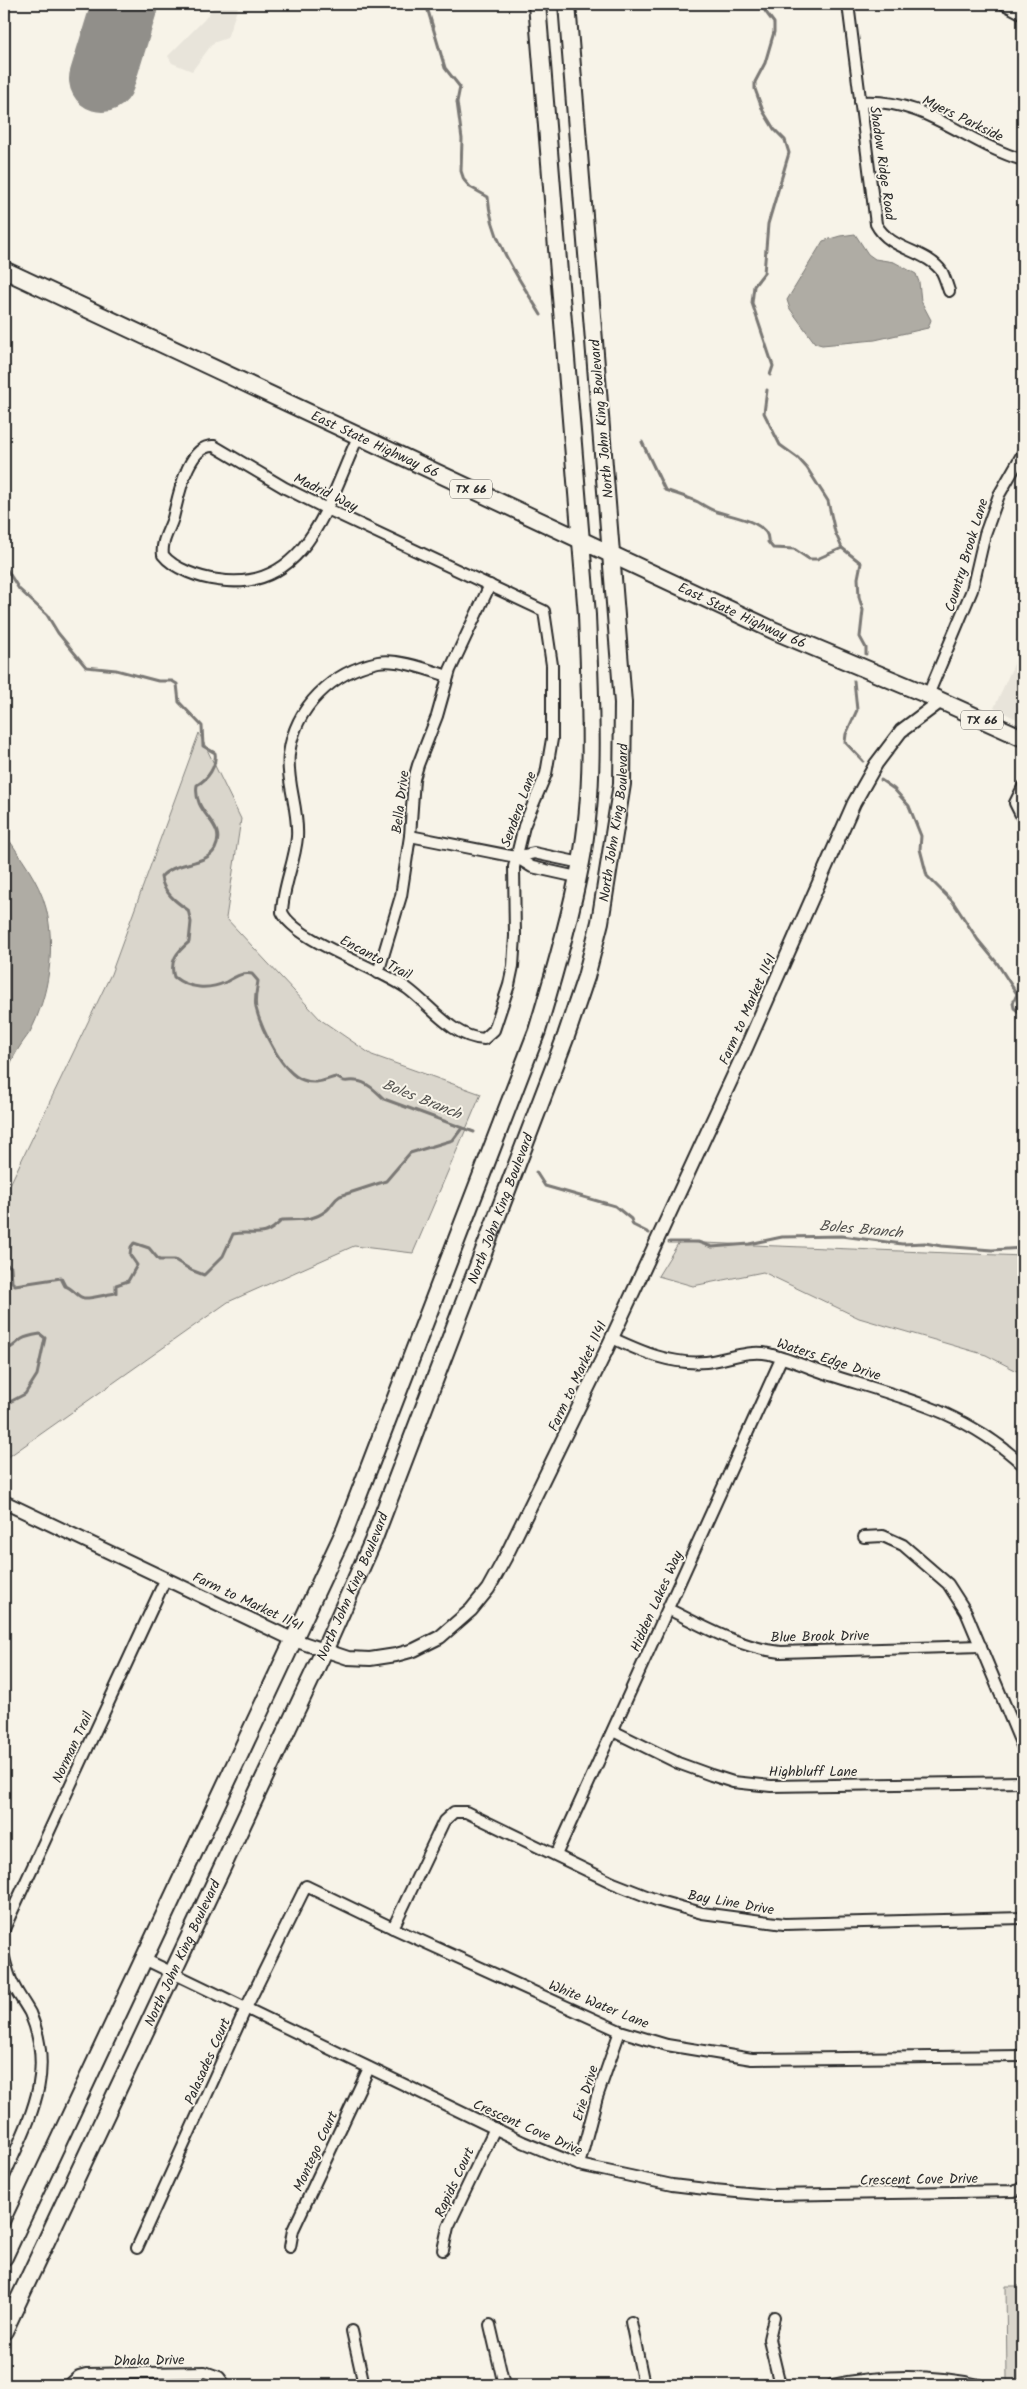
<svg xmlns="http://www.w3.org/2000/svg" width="1027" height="2389" viewBox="0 0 1027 2389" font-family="Kalam,sans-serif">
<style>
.built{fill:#e8e4da}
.green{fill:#dad6cc;stroke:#82807c}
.water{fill:#afaca4;stroke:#7a7874}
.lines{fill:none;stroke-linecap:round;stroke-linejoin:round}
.stream{stroke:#7a7874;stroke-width:3}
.runway{stroke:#918f8a;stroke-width:66}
.minor-casing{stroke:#2b2b2b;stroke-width:14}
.tertiary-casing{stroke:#2b2b2b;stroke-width:16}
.primary-casing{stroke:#2b2b2b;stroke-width:20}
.minor{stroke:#f7f3e8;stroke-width:10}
.tertiary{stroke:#f7f3e8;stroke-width:12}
.primary{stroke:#f7f3e8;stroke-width:16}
.labels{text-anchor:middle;stroke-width:4;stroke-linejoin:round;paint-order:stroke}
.shield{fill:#f7f3e8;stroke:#686764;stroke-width:1}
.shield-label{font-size:12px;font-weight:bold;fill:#2b2b2b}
.street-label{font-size:14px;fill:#2b2b2b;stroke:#f7f3e8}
.water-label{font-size:15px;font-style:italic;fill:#53524f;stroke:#f7f3e8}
</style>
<rect width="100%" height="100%" fill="#f7f3e8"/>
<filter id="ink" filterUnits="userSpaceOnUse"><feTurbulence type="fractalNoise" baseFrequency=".02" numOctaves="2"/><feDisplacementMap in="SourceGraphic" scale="10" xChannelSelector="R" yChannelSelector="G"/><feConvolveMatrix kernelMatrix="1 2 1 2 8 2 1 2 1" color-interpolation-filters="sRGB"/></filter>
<g filter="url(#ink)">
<g class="built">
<path d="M 216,4 L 239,4 L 227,38 L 213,43 L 192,71 L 172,63 L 168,56 L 204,20 Z"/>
<path d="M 1023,644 L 1023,722 L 994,708 Z"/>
</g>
<g class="green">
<path d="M 199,733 L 241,819 L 226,918 L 321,1020 L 372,1055 L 481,1094 L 413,1253 L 354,1246 L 228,1302 L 4,1460 L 4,1197 L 111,974 Z"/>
<path d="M 679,1242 L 1023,1256 L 1023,1374 L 986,1355 L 859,1318 L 763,1272 L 693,1286 L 658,1276 Z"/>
<path d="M 1006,2286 L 1023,2286 L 1023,2385 L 1007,2380 Z"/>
</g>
<g class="water">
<path d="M 855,234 L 868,254 L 875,259 L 894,262 L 916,274 L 919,282 L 921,301 L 931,320 L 928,328 L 875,340 L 822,345 L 815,343 L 790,309 L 787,300 L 823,241 L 840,236 Z"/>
<path d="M 4,832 C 19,856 39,880 46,908 C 56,947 49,996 30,1032 C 26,1038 21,1044 17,1051 C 12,1059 10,1067 4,1074 Z"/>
</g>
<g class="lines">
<g class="stream">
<path d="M 426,4 L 445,68 L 460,87 L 457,102 L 462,139 L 461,171 L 464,180 L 470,187 L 488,197 C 491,241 519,278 541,315"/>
<path d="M 764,4 L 765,11 L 774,23 L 774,32 L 765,63 L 755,82 L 755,89 L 763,111 L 774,129 L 785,140 L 789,153 L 768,224 L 764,273 L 754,286 L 752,303 L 773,366 L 770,375"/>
<path d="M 767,390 L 764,413 L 780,445 L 798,458 L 807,468 L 828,501 L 835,532 L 842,548 L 861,563 L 858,578 L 859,597 L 863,610 L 860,637 L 866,648 L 866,654"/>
<path d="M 642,442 L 665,490 C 676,494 687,497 698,502 C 703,505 709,509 715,511 C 728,516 771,521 768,542 L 773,548 L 794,549 L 809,559 L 817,559 L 842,548"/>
<path d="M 4,565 L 19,589 L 47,615 L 58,633 L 86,667 L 116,670 L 158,681 L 172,681 L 177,684 L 179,702 L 202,726 L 203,746 L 215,753 C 217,766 208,779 197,785 C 192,815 228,823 215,849 C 206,866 174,861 161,877 C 163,892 176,902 188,910 L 191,922 L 189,942 C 177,952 169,961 174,977 C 189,989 209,990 226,982 C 235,977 242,972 252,974 L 258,981 C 257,989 254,999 256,1008 C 261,1028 282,1073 303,1080 C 316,1085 324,1080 336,1077 C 347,1084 345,1080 356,1081 C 366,1081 377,1092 384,1099 L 474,1132"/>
<path d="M 854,681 L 857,710 L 846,734 L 845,742 L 863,761"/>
<path d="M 881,780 L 894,789 L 909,806 L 921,836 L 920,849 L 927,876 L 953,902 L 978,940 L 997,963 L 1017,994 L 1013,1003 L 1014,1008 L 1023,1015"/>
<path d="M 536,1172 L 545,1186 L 615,1206 L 631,1219 L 633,1225 L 649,1233"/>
<path d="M 669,1242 L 698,1242 L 712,1247 L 749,1244 L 782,1237 L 842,1236 L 902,1244 L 925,1243 L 941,1246 L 992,1250 L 1023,1248"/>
<path d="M 4,1263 L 11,1267 L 12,1282 L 15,1285 L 61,1278 L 65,1286 C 73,1288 78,1298 84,1298 C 89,1299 108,1294 116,1293 L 116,1285 L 128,1281 L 137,1265 L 130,1255 L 131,1247 L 134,1243 L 149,1248 L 159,1260 L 175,1260 L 191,1270 L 204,1275 L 223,1256 L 233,1234 C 256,1230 262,1241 282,1220 C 299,1219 312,1222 327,1210 C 332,1206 333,1200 340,1196 L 386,1181 L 410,1153 L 453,1140 L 462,1128"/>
<path d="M 4,1349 C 13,1349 15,1343 22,1339 C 27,1336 34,1335 40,1334 L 45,1338 L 37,1375 L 25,1394 L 4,1405"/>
</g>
<path class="runway" d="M 102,79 L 125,4"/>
<defs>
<g id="minor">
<path d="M 848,4 L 876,224 C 890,251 926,249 942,272 C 945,278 947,285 949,291"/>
<path d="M 1004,4 L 1023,14"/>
<path d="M 860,102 C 924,97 965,143 1023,160"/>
<path d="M 358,437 C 329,500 307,594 218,580 C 200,578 174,569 163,555 C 161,541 169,531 173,518 C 178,499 187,444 214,446 L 285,488 L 325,508 L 544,611 L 552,665 L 552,739 L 546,774 L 524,826 L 514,867 L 515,936 L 513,966 L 509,985 L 494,1030 L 484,1039 C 452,1037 432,1007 408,989 C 380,968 295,941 282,912 C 283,886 295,862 297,837 C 299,809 286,782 289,754 C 295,707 332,672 378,662 C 397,658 429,670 448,676"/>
<path d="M 928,695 L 972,590 L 985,534 L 999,495 L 1023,453"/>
<path d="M 1023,787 L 1015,803 L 1023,819"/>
<path d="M 410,836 L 516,857"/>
<path d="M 577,877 L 532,867 L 516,857 L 534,853 L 581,863"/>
<path d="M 378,973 L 401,896 L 410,836 L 414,779 L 418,765 L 437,716 L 450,670 L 490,585"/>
<path d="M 612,1338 C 642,1352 671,1365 706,1362 C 726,1360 748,1349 769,1354 C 789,1359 810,1368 830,1375 C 904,1398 965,1411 1023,1465"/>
<path d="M 864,1537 L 883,1536 L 903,1545 L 948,1584 L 966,1612 L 1023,1748"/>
<path d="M 668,1609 C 705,1627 740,1648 781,1652 L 981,1646"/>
<path d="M 613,1731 L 678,1763 L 711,1775 L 733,1782 L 771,1786 L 1023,1782"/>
<path d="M 556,1855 L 781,1359"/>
<path d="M 393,1928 L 444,1821 L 454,1812 L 466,1812 L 613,1883 L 659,1901 L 702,1913 L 784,1924 L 1023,1918"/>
<path d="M 4,1929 L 166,1578"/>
<path d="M 4,1958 C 6,1965 8,1973 11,1980 C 16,1992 24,2002 30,2013 C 57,2075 28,2121 4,2177"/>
<path d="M 144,1959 L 523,2142 L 579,2165 L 672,2185 L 714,2190 L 770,2195 L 1014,2191 L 1023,2187"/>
<path d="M 579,2165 L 597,2097 L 620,2031"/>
<path d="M 290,2247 L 293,2230 L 369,2068"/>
<path d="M 137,2248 L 246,2008 L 306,1886 L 393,1928 L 620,2031 L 667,2045 L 752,2059 L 1023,2056"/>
<path d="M 443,2250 L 448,2227 L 495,2128"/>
<path d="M 774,2317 L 769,2339 L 780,2385"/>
<path d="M 631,2322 L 644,2385"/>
<path d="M 490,2325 L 504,2385"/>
<path d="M 352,2331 L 364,2385"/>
<path d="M 69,2385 L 79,2376 L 86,2374 L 205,2372 L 219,2377 L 225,2385"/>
<path d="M 832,2385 C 881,2375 931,2374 979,2385"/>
</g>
<path id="tertiary" d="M 4,1502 L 294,1640 L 348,1658 L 370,1659 L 396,1655 L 414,1650 L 440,1637 L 471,1610 L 488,1589 L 505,1558 L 605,1353 L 747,1046 L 854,803 L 876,764 L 901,731 L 941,701"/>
<g id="primary">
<path id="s1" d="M 4,270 L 775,631 L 928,695 L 1023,738"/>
<path d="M 4,2257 L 345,1530 L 537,1031 C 554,975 570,919 581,862 C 596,782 590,696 587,615 L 537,4"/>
<path id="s2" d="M 4,2331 L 324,1651 L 373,1541 L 566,1036 L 586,977 L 600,922 L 622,784 L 623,703 L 567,4"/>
</g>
</defs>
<use href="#minor" class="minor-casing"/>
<use href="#tertiary" class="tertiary-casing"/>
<use href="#primary" class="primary-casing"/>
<use href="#minor" class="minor"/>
<use href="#tertiary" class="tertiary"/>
<use href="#primary" class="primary"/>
</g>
</g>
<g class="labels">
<g class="shield">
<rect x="450" y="479.5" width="42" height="19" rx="4"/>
<rect x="961" y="710.5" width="42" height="19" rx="4"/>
</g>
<g class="shield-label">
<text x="471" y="493">TX 66</text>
<text x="982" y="724">TX 66</text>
</g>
<g class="street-label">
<text transform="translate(963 118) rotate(26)" y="5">Myers Parkside</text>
<text transform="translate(883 163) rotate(82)" y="5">Shadow Ridge Road</text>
<text transform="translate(601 419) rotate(-95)" y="5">North John King Boulevard</text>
<text dy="5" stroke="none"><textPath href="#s1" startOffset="410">East State Highway 66</textPath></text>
<text transform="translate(326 492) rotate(26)" y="5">Madrid Way</text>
<text transform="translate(966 555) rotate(-73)" y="5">Country Brook Lane</text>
<text dy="5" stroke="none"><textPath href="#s1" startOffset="815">East State Highway 66</textPath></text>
<text transform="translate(400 802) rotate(-83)" y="5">Bella Drive</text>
<text transform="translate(518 809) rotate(-70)" y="5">Sendera Lane</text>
<text dy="5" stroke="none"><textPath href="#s2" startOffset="1632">North John King Boulevard</textPath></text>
<text transform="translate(376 957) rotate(28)" y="5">Encanto Trail</text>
<text transform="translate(747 1009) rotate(-66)" y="5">Farm to Market 1141</text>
<text dy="5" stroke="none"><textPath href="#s2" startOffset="1228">North John King Boulevard</textPath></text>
<text transform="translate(829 1359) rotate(18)" y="5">Waters Edge Drive</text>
<text transform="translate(577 1376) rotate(-65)" y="5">Farm to Market 1141</text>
<text dy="5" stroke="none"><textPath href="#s2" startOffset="822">North John King Boulevard</textPath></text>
<text transform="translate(248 1601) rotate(25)" y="5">Farm to Market 1141</text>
<text transform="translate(656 1601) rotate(-66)" y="5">Hidden Lakes Way</text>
<text transform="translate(820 1636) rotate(-1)" y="5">Blue Brook Drive</text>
<text transform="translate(72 1747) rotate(-65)" y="5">Norman Trail</text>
<text x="813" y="1776">Highbluff Lane</text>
<text transform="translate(731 1902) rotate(10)" y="5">Bay Line Drive</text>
<text dy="5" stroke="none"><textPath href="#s2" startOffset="418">North John King Boulevard</textPath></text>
<text transform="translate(599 2004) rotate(22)" y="5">White Water Lane</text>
<text transform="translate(207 2061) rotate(-66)" y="5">Palasades Court</text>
<text transform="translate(585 2093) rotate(-73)" y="5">Erie Drive</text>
<text transform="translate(528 2127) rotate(24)" y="5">Crescent Cove Drive</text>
<text transform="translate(315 2151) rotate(-65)" y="5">Montego Court</text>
<text transform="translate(919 2179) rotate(-1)" y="5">Crescent Cove Drive</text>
<text transform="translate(454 2182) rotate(-65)" y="5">Rapids Court</text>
<text transform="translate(149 2360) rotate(-1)" y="5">Dhaka Drive</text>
</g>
<g class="water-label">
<text transform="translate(422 1099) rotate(22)" y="5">Boles Branch</text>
<text transform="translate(861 1229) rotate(5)" y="5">Boles Branch</text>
</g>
</g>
<rect width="1027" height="2389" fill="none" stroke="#f7f3e8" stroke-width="20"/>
<rect x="10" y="10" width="1007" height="2369" fill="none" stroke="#2b2b2b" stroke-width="2" filter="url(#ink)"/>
</svg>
